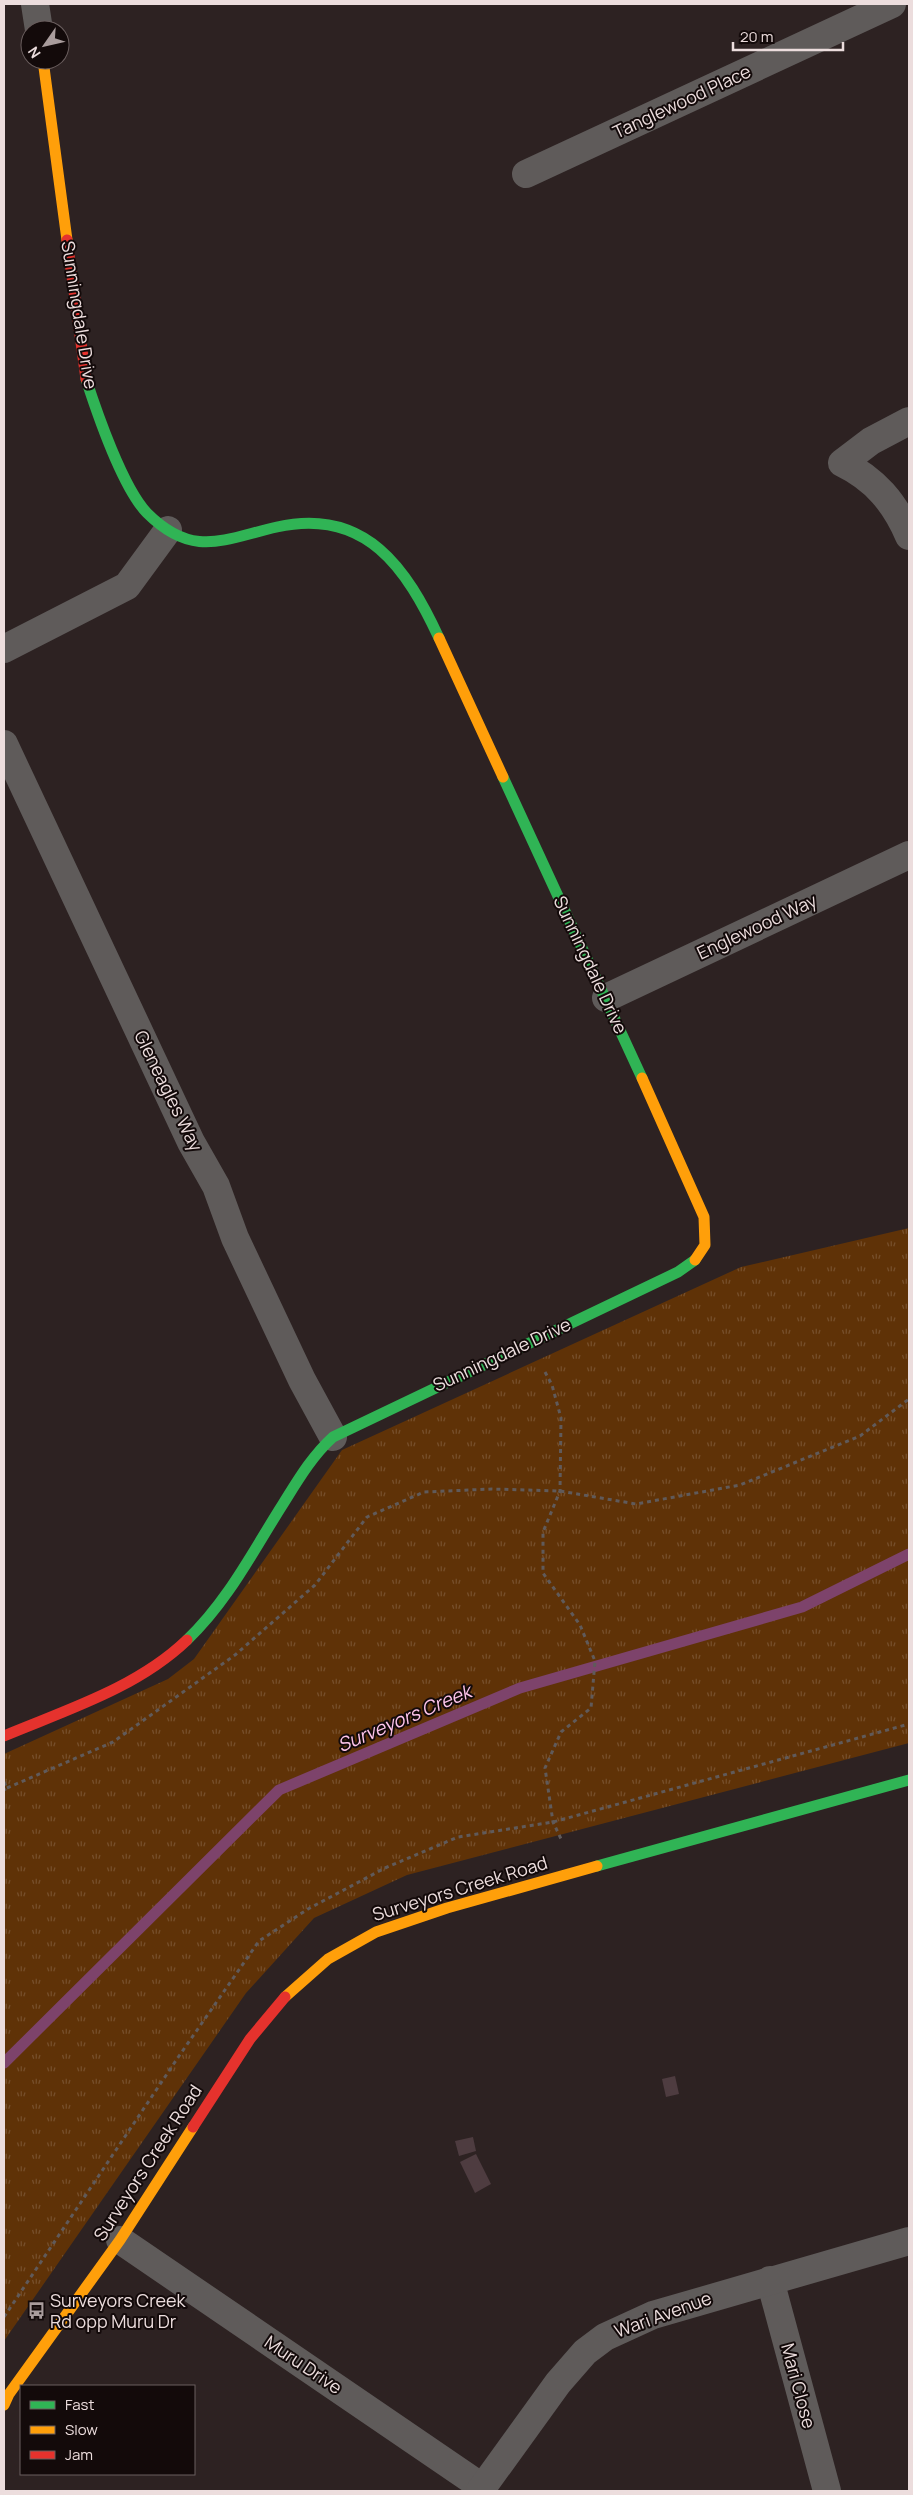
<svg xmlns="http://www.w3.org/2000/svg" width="913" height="2495" viewBox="0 0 913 2495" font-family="Manrope,sans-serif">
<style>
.grass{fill:url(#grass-tufts)}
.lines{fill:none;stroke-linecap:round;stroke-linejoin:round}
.stream{stroke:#7d436b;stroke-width:11}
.building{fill:#4e3c40}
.path{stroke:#605a5a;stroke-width:3;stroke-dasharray:4 4;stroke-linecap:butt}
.street{stroke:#5f5b5a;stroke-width:28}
.fast{stroke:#30b455;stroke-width:11}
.slow{stroke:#ff9f0a;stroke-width:11}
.jam{stroke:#e5322d;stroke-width:11}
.labels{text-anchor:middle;stroke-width:4;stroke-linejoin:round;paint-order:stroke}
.street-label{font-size:18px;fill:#ecdddd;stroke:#130a0a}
.poi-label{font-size:18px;fill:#ecdddd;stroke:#130a0a;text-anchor:start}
.water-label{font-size:19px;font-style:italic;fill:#ffc5eb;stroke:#130a0a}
</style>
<defs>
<pattern id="grass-tufts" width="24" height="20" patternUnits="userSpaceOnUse" patternTransform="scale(1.25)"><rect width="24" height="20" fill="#5f3207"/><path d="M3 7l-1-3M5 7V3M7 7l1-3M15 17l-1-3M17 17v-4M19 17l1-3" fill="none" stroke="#764f2b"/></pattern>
</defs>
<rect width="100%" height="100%" fill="#2d2222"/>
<path class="grass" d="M 909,1228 L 909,1743 L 407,1875 L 314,1918 L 246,1993 L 4,2341 L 4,1754 L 168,1679 L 194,1659 L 342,1450 L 741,1267 Z"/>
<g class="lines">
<path class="stream" d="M 4,2063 L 279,1790 L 520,1688 L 802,1607 L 909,1554"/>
</g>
<g class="building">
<path d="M 675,2076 L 679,2094 L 666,2097 L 662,2079 Z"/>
<path d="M 473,2137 L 476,2151 L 459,2156 L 455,2141 Z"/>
<path d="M 476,2154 L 491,2184 L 475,2193 L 460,2162 Z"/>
</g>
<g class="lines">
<g class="path">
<path d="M 545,1372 L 552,1385 L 561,1418 L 560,1491 L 543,1532 L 543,1573 L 580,1625 L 595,1661 L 591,1708 L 561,1732 L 545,1768 L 553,1822 L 562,1841"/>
<path d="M 4,1782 L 7,1788 L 4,1790"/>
<path d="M 7,1788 L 113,1742 L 235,1655 L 315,1585 L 367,1517 L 424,1492 L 492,1489 L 560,1491 L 636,1504 L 740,1485 L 860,1436 L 909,1399"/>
<path d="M 4,2317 L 179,2056 L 259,1941 L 308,1909 L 385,1868 L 458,1837 L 553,1822 L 909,1724"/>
</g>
<g class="street">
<path d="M 35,4 L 39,30"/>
<path d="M 526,174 L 892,4"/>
<path d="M 909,421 L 871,441 L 842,463 C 875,479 895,503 909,536"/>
<path d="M 4,649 L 127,586 L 168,530"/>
<path d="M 4,744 L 191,1142 L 216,1186 L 235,1238 L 302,1380 L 333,1437"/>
<path d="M 606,998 L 909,855"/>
<path d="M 120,2240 L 482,2487"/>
<path d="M 770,2280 L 827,2491"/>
<path d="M 480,2491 L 558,2383 L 585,2352 L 605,2337 L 653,2315 L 909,2241"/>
</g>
<g class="fast">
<path d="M 86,379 C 97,413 123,488 147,513 C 193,559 224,539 277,527 C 366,507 407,569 439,638"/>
<path d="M 503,777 L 642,1078"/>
<path d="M 187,1640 C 228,1601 253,1551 283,1504 C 298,1480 312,1456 333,1437 L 678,1272 L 695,1260"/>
<path d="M 597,1866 L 909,1780"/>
</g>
<g class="slow">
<path d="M 43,60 L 67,240"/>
<path d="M 439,638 L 503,777"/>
<path d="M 642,1078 L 704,1217 L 705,1245 L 695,1260"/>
<path d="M 285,1997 L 328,1959 L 376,1932 L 447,1908 L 597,1866"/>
<path d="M 4,2405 L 9,2394 L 120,2240 L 193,2127"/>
</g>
<g class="jam">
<path d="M 67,240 L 86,379"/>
<path d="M 4,1736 C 66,1710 137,1688 187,1640"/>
<path d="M 193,2127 L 250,2039 L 285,1997"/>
</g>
</g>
<defs>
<symbol id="bus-bare" viewBox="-9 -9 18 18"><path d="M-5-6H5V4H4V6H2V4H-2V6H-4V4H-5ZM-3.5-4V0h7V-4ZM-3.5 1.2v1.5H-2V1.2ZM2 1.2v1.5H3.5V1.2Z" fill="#a99c9c" stroke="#130a0a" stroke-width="2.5" paint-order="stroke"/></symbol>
</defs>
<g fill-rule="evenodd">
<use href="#bus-bare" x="24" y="2298" width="25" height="25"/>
</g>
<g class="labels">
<g class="street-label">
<text transform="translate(682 102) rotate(-25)" y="6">Tanglewood Place</text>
<text transform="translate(79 315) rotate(81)" y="6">Sunningdale Drive</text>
<text transform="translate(757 927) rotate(-25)" y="6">Englewood Way</text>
<text transform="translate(590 965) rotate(65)" y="6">Sunningdale Drive</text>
<text transform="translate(168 1091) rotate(64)" y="6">Gleneagles Way</text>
<text transform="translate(502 1355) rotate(-25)" y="6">Sunningdale Drive</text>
<text transform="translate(460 1889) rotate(-17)" y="6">Surveyors Creek Road</text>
<text transform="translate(148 2163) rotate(-57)" y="6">Surveyors Creek Road</text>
<text transform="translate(663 2315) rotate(-20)" y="6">Wari Avenue</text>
<text transform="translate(303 2365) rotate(34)" y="6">Muru Drive</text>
<text transform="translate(798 2386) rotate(75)" y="6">Mari Close</text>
</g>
<g class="poi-label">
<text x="50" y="2307">Surveyors Creek<tspan x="50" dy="21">Rd opp Muru Dr</tspan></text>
</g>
<g class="water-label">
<text transform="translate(404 1718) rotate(-23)" y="7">Surveyors Creek</text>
</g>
</g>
<rect width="913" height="2495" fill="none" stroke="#ecdddd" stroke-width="10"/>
<rect x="20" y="2385" width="175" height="90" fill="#130a0a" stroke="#6a5e5e"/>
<rect x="30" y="2401" width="25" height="8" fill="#30b455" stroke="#6a5e5e"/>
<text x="65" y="2410" font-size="15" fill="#ecdddd">Fast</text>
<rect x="30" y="2426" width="25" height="8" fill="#ff9f0a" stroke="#6a5e5e"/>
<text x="65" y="2435" font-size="15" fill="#ecdddd">Slow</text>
<rect x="30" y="2451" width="25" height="8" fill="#e5322d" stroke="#6a5e5e"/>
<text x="65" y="2460" font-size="15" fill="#ecdddd">Jam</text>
<g transform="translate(45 45) rotate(236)"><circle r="24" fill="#130a0a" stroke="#6a5e5e"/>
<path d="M0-4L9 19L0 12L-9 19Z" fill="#a99c9c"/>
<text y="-8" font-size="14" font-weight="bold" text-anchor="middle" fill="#ecdddd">N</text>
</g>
<path d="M733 42v8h110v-8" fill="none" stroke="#ecdddd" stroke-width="2.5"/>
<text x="740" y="42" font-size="15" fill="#ecdddd" stroke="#130a0a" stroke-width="4" paint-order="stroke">20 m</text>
</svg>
